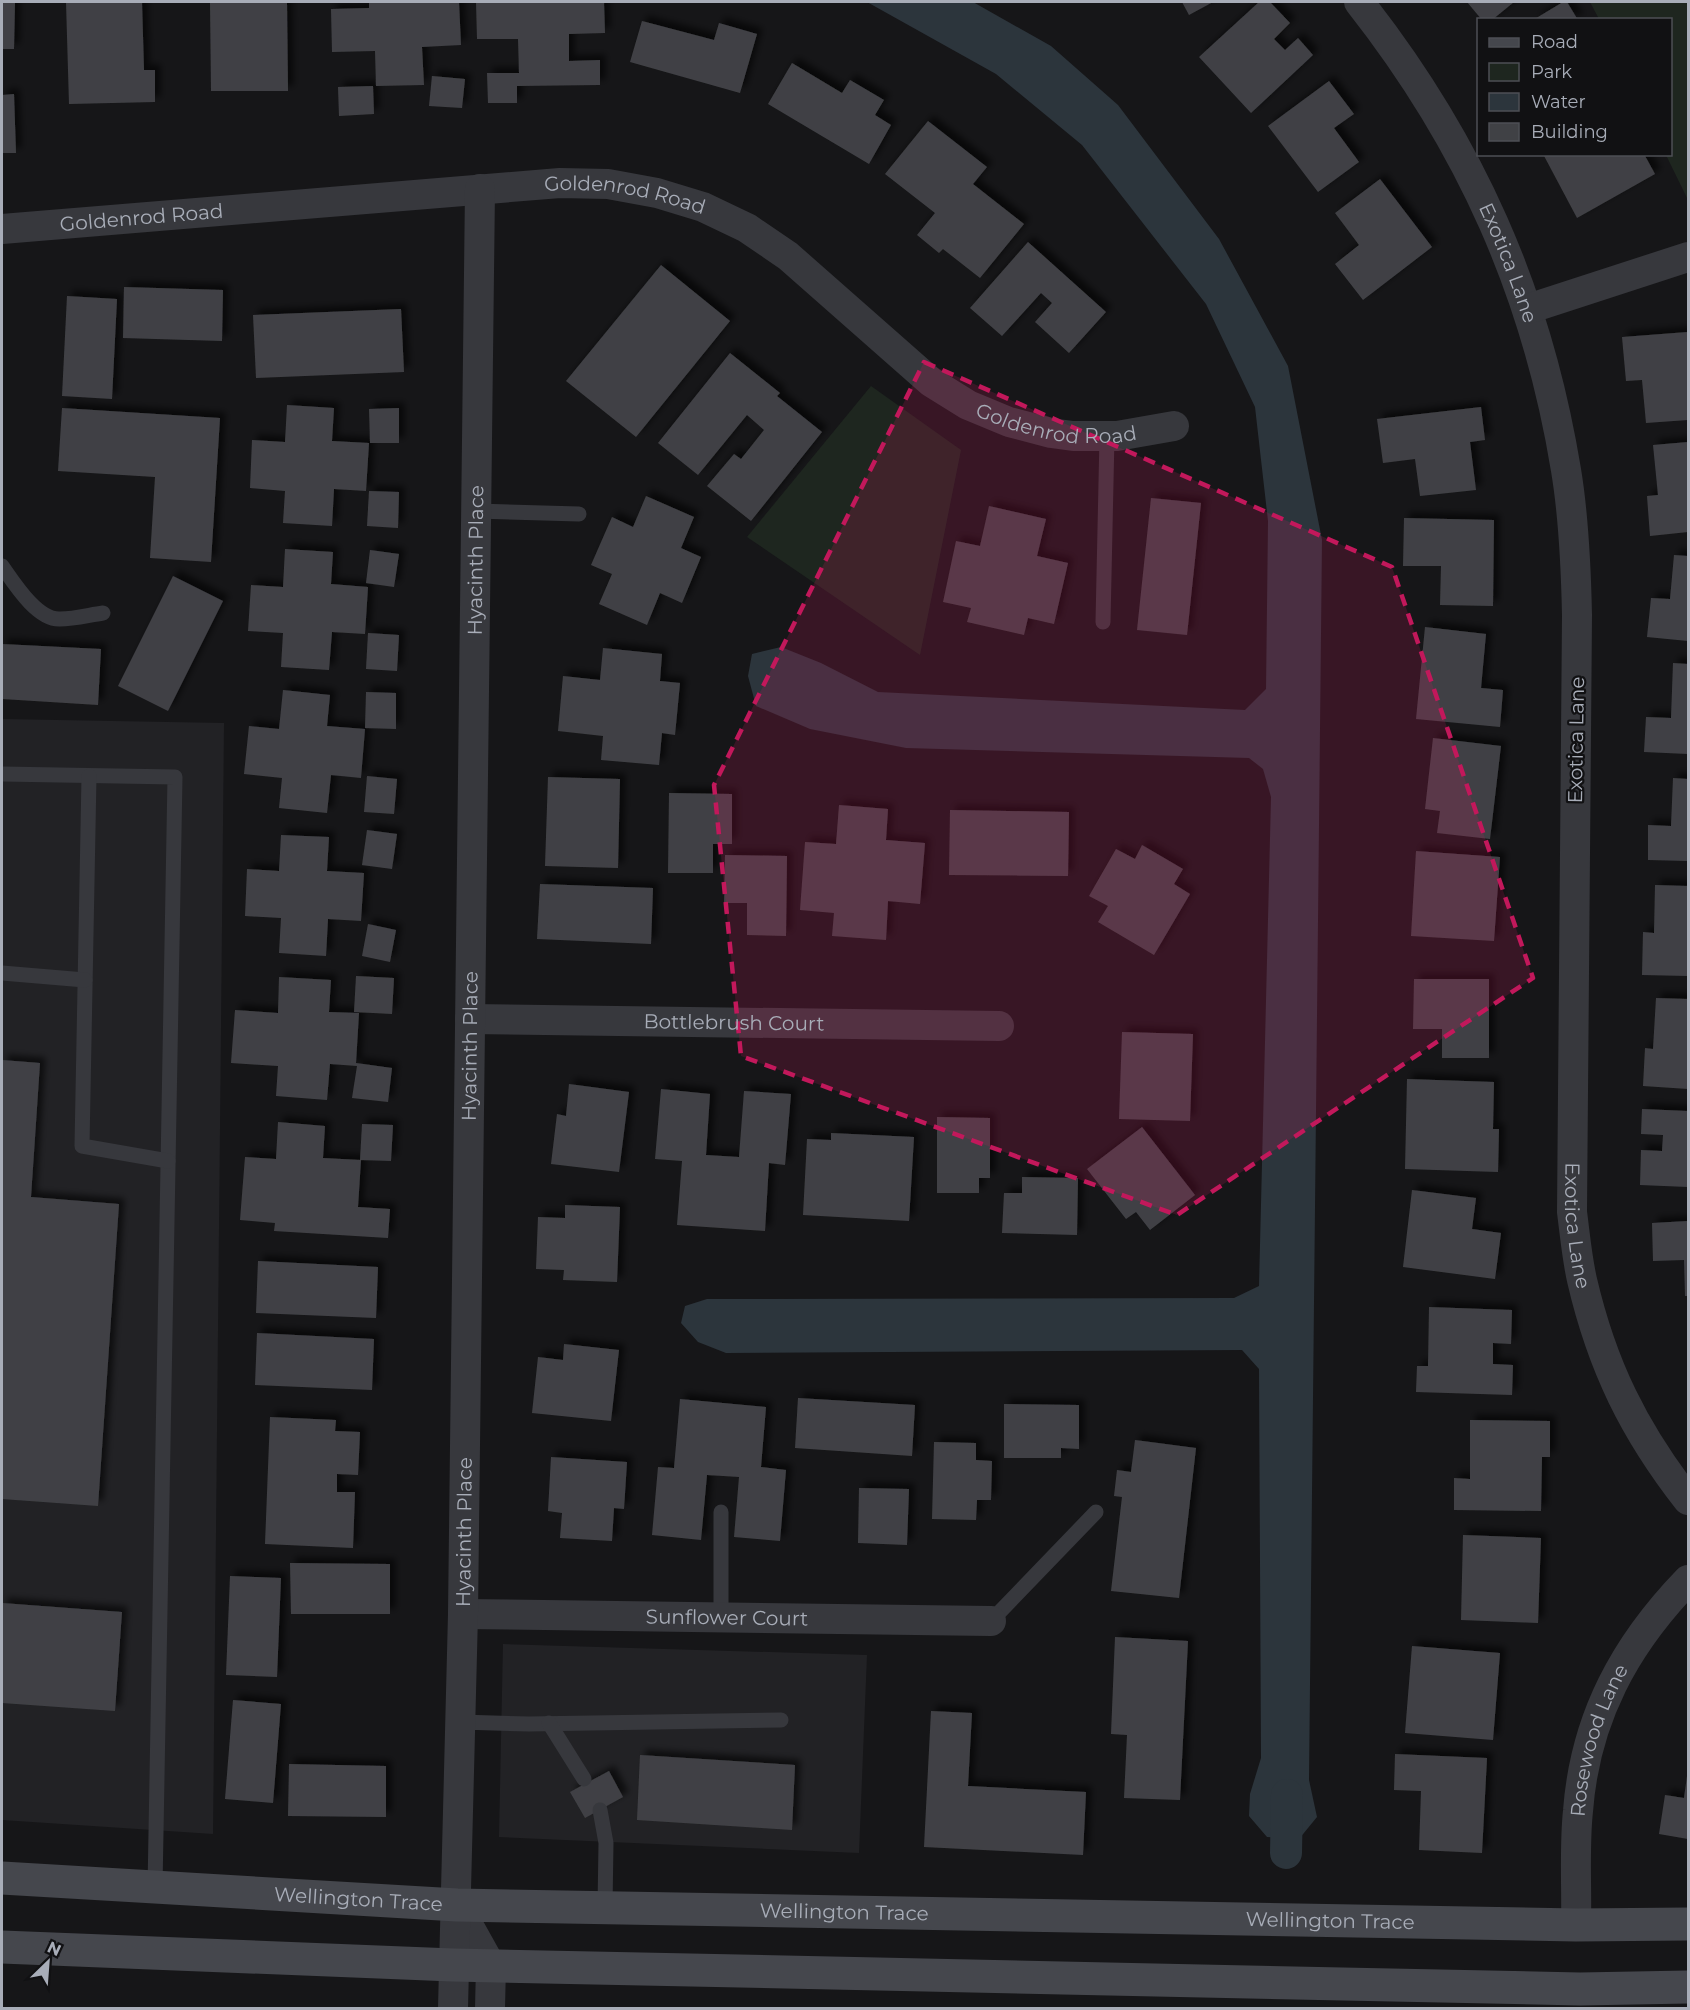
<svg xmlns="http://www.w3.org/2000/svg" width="1690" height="2010" viewBox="0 0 1690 2010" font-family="Montserrat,sans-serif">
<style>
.built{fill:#222225}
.green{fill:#1e261f}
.water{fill:#2c353c}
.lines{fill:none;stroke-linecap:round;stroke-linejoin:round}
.canal{stroke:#2c353c;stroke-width:32}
.building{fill:#404145;filter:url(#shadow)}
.lane{stroke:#37383d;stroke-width:15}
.street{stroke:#37383d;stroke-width:30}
.secondary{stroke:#45474d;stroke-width:33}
.marked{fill:#c2185b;fill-opacity:0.2;stroke:#c2185b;stroke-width:4.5;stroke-dasharray:12 8;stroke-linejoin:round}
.labels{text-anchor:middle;stroke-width:4.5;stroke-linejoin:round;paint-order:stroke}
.street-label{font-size:20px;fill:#a8adb8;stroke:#111113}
</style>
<defs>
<filter id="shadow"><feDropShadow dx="5.5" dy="-5.5" stdDeviation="3" flood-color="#0009"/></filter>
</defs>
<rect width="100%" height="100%" fill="#161618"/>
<g class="built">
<path d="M 2,719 L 224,723 L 213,1834 L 2,1820 Z"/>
<path d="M 503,1644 L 867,1655 L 859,1853 L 499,1837 Z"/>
</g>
<g class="green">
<path d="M 1590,2 L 1688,2 L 1688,200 L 1666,155 L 1670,154 L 1670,20 L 1599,19 Z"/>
<path d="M 871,386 L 961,450 L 920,655 L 747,537 Z"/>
</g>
<path class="water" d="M 867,2 L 973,2 L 1051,46 L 1118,105 L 1219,239 L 1288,366 L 1322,540 L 1309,1780 L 1317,1817 L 1299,1839 L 1267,1837 L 1249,1816 L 1250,1794 L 1261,1758 L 1259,1369 L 1242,1350 L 726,1353 L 698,1342 L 681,1323 L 685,1306 L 707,1299 L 1234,1298 L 1259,1286 L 1271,797 L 1263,769 L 1249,758 L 906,748 L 810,729 L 756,706 L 748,676 L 752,654 L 781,647 L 821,663 L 878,692 L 1245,710 L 1266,689 L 1268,521 L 1255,407 L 1206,304 L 1082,145 L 996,74 Z"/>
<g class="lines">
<path class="canal" d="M 1286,1853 L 1287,1795"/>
</g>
<g class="building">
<path d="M 2,2 L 15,2 L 14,49 L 2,49 Z"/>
<path d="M 66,2 L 142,2 L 144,70 L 155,70 L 155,102 L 69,104 Z"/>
<path d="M 210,2 L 287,2 L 288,91 L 211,91 Z"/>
<path d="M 369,2 L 459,2 L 461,45 L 422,47 L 424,85 L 376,86 L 375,51 L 332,52 L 331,9 L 369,8 Z"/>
<path d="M 476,2 L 604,2 L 605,33 L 569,34 L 569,61 L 600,60 L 600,85 L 517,86 L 517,103 L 488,103 L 487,73 L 519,73 L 518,39 L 477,39 Z"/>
<path d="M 1182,2 L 1213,2 L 1189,15 Z"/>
<path d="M 1259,2 L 1270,2 L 1290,23 L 1274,39 L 1285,50 L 1298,38 L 1313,55 L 1251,113 L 1199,57 Z"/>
<path d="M 1467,2 L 1514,2 L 1492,20 L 1482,20 Z"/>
<path d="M 1563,2 L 1567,2 L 1578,20 L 1533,20 Z"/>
<path d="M 642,21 L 714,40 L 719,23 L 757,34 L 740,93 L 630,62 Z"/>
<path d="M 792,63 L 842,93 L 850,80 L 884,100 L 875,115 L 891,125 L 869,164 L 768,104 Z"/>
<path d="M 432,76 L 465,79 L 462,108 L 429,106 Z"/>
<path d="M 1329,81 L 1354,114 L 1334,128 L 1359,162 L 1318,192 L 1268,126 Z"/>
<path d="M 373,86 L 374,114 L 339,116 L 338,87 Z"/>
<path d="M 14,94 L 16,153 L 2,153 L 2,95 Z"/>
<path d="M 928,121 L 987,167 L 973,184 L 1024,224 L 980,278 L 943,249 L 939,253 L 917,235 L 935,213 L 885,174 Z"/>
<path d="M 1543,154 L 1644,154 L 1655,174 L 1577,218 Z"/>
<path d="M 1380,179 L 1432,247 L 1363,300 L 1335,264 L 1359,245 L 1335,213 Z"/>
<path d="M 1028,242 L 1106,312 L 1069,353 L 1035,322 L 1052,303 L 1041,293 L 1002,336 L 970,308 Z"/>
<path d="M 661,265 L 730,321 L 636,437 L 566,381 Z"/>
<path d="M 124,287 L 223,290 L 222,341 L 123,338 Z"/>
<path d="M 67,296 L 117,299 L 112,399 L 62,396 Z"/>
<path d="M 401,309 L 404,372 L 256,378 L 253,315 Z"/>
<path d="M 1688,332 L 1688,420 L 1646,423 L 1642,380 L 1626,381 L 1622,337 Z"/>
<path d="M 730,353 L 780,393 L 777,396 L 822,432 L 751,521 L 707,486 L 734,454 L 741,459 L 764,430 L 747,415 L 698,475 L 658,443 Z"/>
<path d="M 287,405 L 334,408 L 332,441 L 369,443 L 366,491 L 334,489 L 332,526 L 283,523 L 285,491 L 250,488 L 252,440 L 285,442 Z"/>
<path d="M 1481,407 L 1485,440 L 1470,442 L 1476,490 L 1420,496 L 1415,459 L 1383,463 L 1377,419 Z"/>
<path d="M 62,408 L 220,418 L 211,562 L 150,558 L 155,477 L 58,471 Z"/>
<path d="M 399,408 L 399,443 L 370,443 L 369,409 Z"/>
<path d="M 1688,442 L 1688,532 L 1650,536 L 1647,496 L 1658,495 L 1653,445 Z"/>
<path d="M 369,491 L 399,492 L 398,528 L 367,526 Z"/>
<path d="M 646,496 L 694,517 L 681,548 L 701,557 L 682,603 L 660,593 L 647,625 L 599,604 L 612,574 L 591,565 L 612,517 L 633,527 Z"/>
<path d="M 1151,498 L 1201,503 L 1187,635 L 1137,630 Z"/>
<path d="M 989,506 L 1046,519 L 1037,556 L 1068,563 L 1054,624 L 1028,618 L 1024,635 L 967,622 L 971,608 L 943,602 L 956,541 L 980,546 Z"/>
<path d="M 1404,518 L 1494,520 L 1493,606 L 1440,605 L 1441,566 L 1403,566 Z"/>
<path d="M 285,549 L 333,552 L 331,584 L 368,587 L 365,634 L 332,632 L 329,670 L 281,667 L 283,633 L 248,631 L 251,585 L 283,587 Z"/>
<path d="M 370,550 L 399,554 L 394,587 L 366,583 Z"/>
<path d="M 1674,555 L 1688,556 L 1688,641 L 1647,637 L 1651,598 L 1670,599 Z"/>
<path d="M 173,576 L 223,601 L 168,711 L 118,686 Z"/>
<path d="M 1425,627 L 1486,634 L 1481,688 L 1503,690 L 1500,727 L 1416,719 Z"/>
<path d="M 368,633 L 399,635 L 397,671 L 366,669 Z"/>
<path d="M 2,644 L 101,649 L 98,705 L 2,699 Z"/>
<path d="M 603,648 L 662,654 L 660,681 L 680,683 L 675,735 L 662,733 L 659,765 L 601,760 L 603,736 L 558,731 L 563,676 L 600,680 Z"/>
<path d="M 1673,663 L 1688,664 L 1688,754 L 1644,752 L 1646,717 L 1671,718 Z"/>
<path d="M 283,690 L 330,695 L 327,726 L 365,729 L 361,778 L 331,775 L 327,813 L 279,808 L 282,778 L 244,774 L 249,726 L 279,729 Z"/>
<path d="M 366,692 L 396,693 L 396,729 L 365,728 Z"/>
<path d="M 1433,738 L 1501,746 L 1490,839 L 1437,833 L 1440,811 L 1425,809 Z"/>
<path d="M 367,776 L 397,779 L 394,814 L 364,812 Z"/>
<path d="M 548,777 L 620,779 L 618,868 L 545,866 Z"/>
<path d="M 1673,778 L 1688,779 L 1688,861 L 1648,860 L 1648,825 L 1671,826 Z"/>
<path d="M 669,793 L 732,794 L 732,844 L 713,844 L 713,873 L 668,873 Z"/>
<path d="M 839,805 L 888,809 L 886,840 L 925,843 L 920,904 L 888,901 L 886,940 L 832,936 L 834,913 L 800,910 L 805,842 L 836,844 Z"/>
<path d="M 950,810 L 1069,812 L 1068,876 L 949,875 Z"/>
<path d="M 367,830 L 397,834 L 392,869 L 362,865 Z"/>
<path d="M 281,835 L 329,837 L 327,871 L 364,873 L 361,921 L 328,919 L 326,956 L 279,953 L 281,918 L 245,916 L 247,869 L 279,871 Z"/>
<path d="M 1142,845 L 1183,869 L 1174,884 L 1190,894 L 1154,955 L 1098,922 L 1108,906 L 1089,896 L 1116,849 L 1135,859 Z"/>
<path d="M 1416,851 L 1500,857 L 1494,941 L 1411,936 Z"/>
<path d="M 725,855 L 787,856 L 786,936 L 747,935 L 747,903 L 724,903 Z"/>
<path d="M 540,884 L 653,888 L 651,944 L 537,939 Z"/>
<path d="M 1655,885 L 1688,886 L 1688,976 L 1642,975 L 1643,932 L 1654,933 Z"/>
<path d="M 368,924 L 396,930 L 390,962 L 362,956 Z"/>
<path d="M 356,976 L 394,978 L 392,1014 L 354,1012 Z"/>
<path d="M 279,977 L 331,980 L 329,1012 L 359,1013 L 356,1063 L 392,1068 L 388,1102 L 352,1098 L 357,1066 L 330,1064 L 327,1100 L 276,1096 L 278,1066 L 231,1063 L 235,1010 L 278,1013 Z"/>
<path d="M 1414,979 L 1489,979 L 1489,1058 L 1442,1058 L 1442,1029 L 1413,1029 Z"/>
<path d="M 1656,998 L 1688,999 L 1688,1089 L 1643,1086 L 1645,1048 L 1653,1049 Z"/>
<path d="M 1122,1032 L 1193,1034 L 1190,1121 L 1119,1119 Z"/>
<path d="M 2,1060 L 40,1063 L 31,1197 L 119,1204 L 98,1506 L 2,1499 Z"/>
<path d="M 1407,1079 L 1494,1082 L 1493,1129 L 1499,1129 L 1498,1172 L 1405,1169 Z"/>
<path d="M 569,1084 L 629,1092 L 619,1172 L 551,1164 L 557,1114 L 566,1116 Z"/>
<path d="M 661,1089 L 710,1094 L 706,1155 L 739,1157 L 744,1091 L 791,1094 L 785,1165 L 769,1163 L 765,1231 L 677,1225 L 682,1161 L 655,1159 Z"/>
<path d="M 1642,1109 L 1688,1111 L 1688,1187 L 1640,1185 L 1641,1150 L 1662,1151 L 1663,1135 L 1641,1134 Z"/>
<path d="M 937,1117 L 990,1118 L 990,1178 L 979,1178 L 979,1193 L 937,1193 Z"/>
<path d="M 278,1122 L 325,1126 L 323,1158 L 361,1160 L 358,1207 L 390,1209 L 388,1238 L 274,1231 L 275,1223 L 240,1220 L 245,1157 L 276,1159 Z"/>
<path d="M 362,1124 L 393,1125 L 391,1161 L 360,1160 Z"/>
<path d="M 1142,1127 L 1195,1195 L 1150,1230 L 1136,1212 L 1126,1219 L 1087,1169 Z"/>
<path d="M 831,1133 L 914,1137 L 909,1221 L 803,1215 L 807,1139 L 831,1140 Z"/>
<path d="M 1022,1177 L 1078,1178 L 1077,1235 L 1002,1233 L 1004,1193 L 1022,1193 Z"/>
<path d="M 1412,1190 L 1476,1198 L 1472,1229 L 1501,1233 L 1495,1279 L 1403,1267 Z"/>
<path d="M 565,1205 L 620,1207 L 617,1282 L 563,1280 L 564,1270 L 536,1269 L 538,1217 L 565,1218 Z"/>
<path d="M 1688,1221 L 1688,1296 L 1685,1296 L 1684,1260 L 1653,1261 L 1652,1223 Z"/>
<path d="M 258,1261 L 378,1267 L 376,1318 L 256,1313 Z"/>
<path d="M 1429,1307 L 1512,1310 L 1511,1344 L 1493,1343 L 1493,1364 L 1513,1365 L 1512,1395 L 1416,1392 L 1417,1366 L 1428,1366 Z"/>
<path d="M 257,1333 L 374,1339 L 372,1390 L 255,1385 Z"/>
<path d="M 564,1344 L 619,1350 L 611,1421 L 532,1413 L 538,1357 L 563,1360 Z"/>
<path d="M 798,1398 L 915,1405 L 912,1456 L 795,1448 Z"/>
<path d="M 680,1399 L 766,1407 L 761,1467 L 786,1470 L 780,1541 L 734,1537 L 739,1477 L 707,1475 L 701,1540 L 652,1535 L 658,1467 L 674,1468 Z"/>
<path d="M 1004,1404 L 1079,1405 L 1079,1449 L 1061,1448 L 1061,1458 L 1004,1458 Z"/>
<path d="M 270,1417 L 336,1420 L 335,1431 L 360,1432 L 358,1475 L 337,1474 L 337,1492 L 355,1492 L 353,1548 L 265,1544 Z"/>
<path d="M 1470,1420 L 1550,1421 L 1550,1457 L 1542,1457 L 1541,1511 L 1454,1510 L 1454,1478 L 1470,1479 Z"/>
<path d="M 1135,1440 L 1196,1448 L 1179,1598 L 1111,1591 L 1122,1497 L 1114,1496 L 1117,1470 L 1131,1472 Z"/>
<path d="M 934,1442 L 976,1443 L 976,1460 L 992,1461 L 991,1500 L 977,1500 L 976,1520 L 932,1519 Z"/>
<path d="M 551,1457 L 627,1462 L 624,1509 L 614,1508 L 612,1541 L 560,1538 L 562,1513 L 548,1511 Z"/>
<path d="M 859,1488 L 909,1489 L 907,1545 L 858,1543 Z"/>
<path d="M 1463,1535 L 1541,1538 L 1538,1623 L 1461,1620 Z"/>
<path d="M 290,1563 L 390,1564 L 390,1614 L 291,1614 Z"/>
<path d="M 230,1576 L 281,1578 L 277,1677 L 226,1675 Z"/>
<path d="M 2,1603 L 122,1612 L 115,1711 L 2,1703 Z"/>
<path d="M 1115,1637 L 1188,1641 L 1180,1800 L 1124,1798 L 1127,1735 L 1111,1734 Z"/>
<path d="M 1412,1646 L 1500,1653 L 1493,1740 L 1405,1733 Z"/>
<path d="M 233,1700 L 281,1704 L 273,1803 L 225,1799 Z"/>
<path d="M 931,1711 L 972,1713 L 968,1786 L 1086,1792 L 1083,1855 L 924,1847 Z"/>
<path d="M 1395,1754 L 1487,1758 L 1482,1853 L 1419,1850 L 1421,1791 L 1394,1790 Z"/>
<path d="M 640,1755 L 795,1765 L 792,1830 L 637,1820 Z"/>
<path d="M 289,1764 L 386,1766 L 386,1817 L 288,1816 Z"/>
<path d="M 609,1771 L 623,1797 L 585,1818 L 570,1792 Z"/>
<path d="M 1687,1776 L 1688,1839 L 1659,1834 L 1665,1795 L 1684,1798 Z"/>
</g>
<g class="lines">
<g class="lane">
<path d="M 476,511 L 579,514"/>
<path d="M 2,566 C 14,583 37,620 60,619 C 74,619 89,615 103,613"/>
<path d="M 1103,622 L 1107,436"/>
<path d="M 2,774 L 175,777 L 155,1888"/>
<path d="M 89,776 L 82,1146 L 168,1161"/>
<path d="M 2,973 L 85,980"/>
<path d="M 721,1618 L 721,1512"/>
<path d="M 991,1621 L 1096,1512"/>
<path d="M 460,1722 L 529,1724 L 781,1720"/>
<path d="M 549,1723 L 584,1779"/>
<path d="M 600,1810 L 606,1843 L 605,1907"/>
</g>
<g class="street">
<path id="s1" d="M 1359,2 C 1470,143 1537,293 1566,470 C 1574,518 1576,567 1577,615 L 1572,1212 C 1575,1235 1577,1258 1582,1280 C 1602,1366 1634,1431 1688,1500"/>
<path id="s2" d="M 2,229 L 560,183 L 608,184 L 657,193 L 703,207 L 747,228 L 788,256 L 931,382 L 968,405 L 1009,422 L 1051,433 L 1073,436 L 1117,436 L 1174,426"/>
<path d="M 1528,309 L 1688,257"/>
<path id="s3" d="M 470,1019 L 999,1026"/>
<path id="s4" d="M 463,1614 L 991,1621"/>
<path d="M 457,1905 L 491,1966 L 490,2008"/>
<path id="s5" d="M 1576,1925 C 1577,1887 1574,1848 1578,1811 C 1585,1718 1625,1645 1688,1580"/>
<path id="s6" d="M 453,2008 L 463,1614 L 480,189"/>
</g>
<g class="secondary">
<path id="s7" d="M 2,1878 L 457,1905 L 1576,1925 L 1688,1924"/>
<path d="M 2,1947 L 453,1965 L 1580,1989 L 1688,1987"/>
</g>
</g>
<path class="marked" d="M 924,362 L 1392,567 L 1533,978 L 1177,1215 L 741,1056 L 714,785 Z"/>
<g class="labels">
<g class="street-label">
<text dy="7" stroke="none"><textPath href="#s2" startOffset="626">Goldenrod Road</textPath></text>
<text dy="7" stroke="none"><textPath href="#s2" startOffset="140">Goldenrod Road</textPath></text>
<text dy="7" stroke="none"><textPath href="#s1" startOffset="302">Exotica Lane</textPath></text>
<text dy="7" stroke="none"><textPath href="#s2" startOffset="1130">Goldenrod Road</textPath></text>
<text dy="7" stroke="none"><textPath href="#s6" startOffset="1448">Hyacinth Place</textPath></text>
<text transform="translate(1576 740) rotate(-89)" y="7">Exotica Lane</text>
<text dy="7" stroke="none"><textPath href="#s3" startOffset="264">Bottlebrush Court</textPath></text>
<text dy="7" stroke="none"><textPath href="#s6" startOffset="962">Hyacinth Place</textPath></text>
<text dy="7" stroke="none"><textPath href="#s1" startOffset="1274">Exotica Lane</textPath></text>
<text dy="7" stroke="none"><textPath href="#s6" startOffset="476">Hyacinth Place</textPath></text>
<text dy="7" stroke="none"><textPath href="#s4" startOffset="264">Sunflower Court</textPath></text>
<text dy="7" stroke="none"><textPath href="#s5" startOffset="188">Rosewood Lane</textPath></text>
<text dy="7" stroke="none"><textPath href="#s7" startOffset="357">Wellington Trace</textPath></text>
<text dy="7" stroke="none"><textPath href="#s7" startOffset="843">Wellington Trace</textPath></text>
<text dy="7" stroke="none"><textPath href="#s7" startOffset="1329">Wellington Trace</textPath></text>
</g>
</g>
<rect width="1690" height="2010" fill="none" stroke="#a8adb8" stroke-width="6"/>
<rect x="1477" y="18" width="195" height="138" fill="#111113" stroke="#4d4f55" stroke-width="1.5"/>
<rect x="1489" y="38" width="30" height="9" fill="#45474d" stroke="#4d4f55" stroke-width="1.5"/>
<text x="1531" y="48" font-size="18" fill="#a8adb8">Road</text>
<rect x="1489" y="63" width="30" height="18" fill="#1e261f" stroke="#4d4f55" stroke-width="1.5"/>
<text x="1531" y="78" font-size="18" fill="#a8adb8">Park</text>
<rect x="1489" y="93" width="30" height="18" fill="#2c353c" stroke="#4d4f55" stroke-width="1.5"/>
<text x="1531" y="108" font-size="18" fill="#a8adb8">Water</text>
<rect x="1489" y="123" width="30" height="18" fill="#404145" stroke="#4d4f55" stroke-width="1.5"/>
<text x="1531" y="138" font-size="18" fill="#a8adb8">Building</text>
<g transform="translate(48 1962) rotate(25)" stroke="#111113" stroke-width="4.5" paint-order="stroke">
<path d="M0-4.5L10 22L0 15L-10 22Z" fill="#a8adb8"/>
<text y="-9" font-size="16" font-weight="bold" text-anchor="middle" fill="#a8adb8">N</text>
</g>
</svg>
